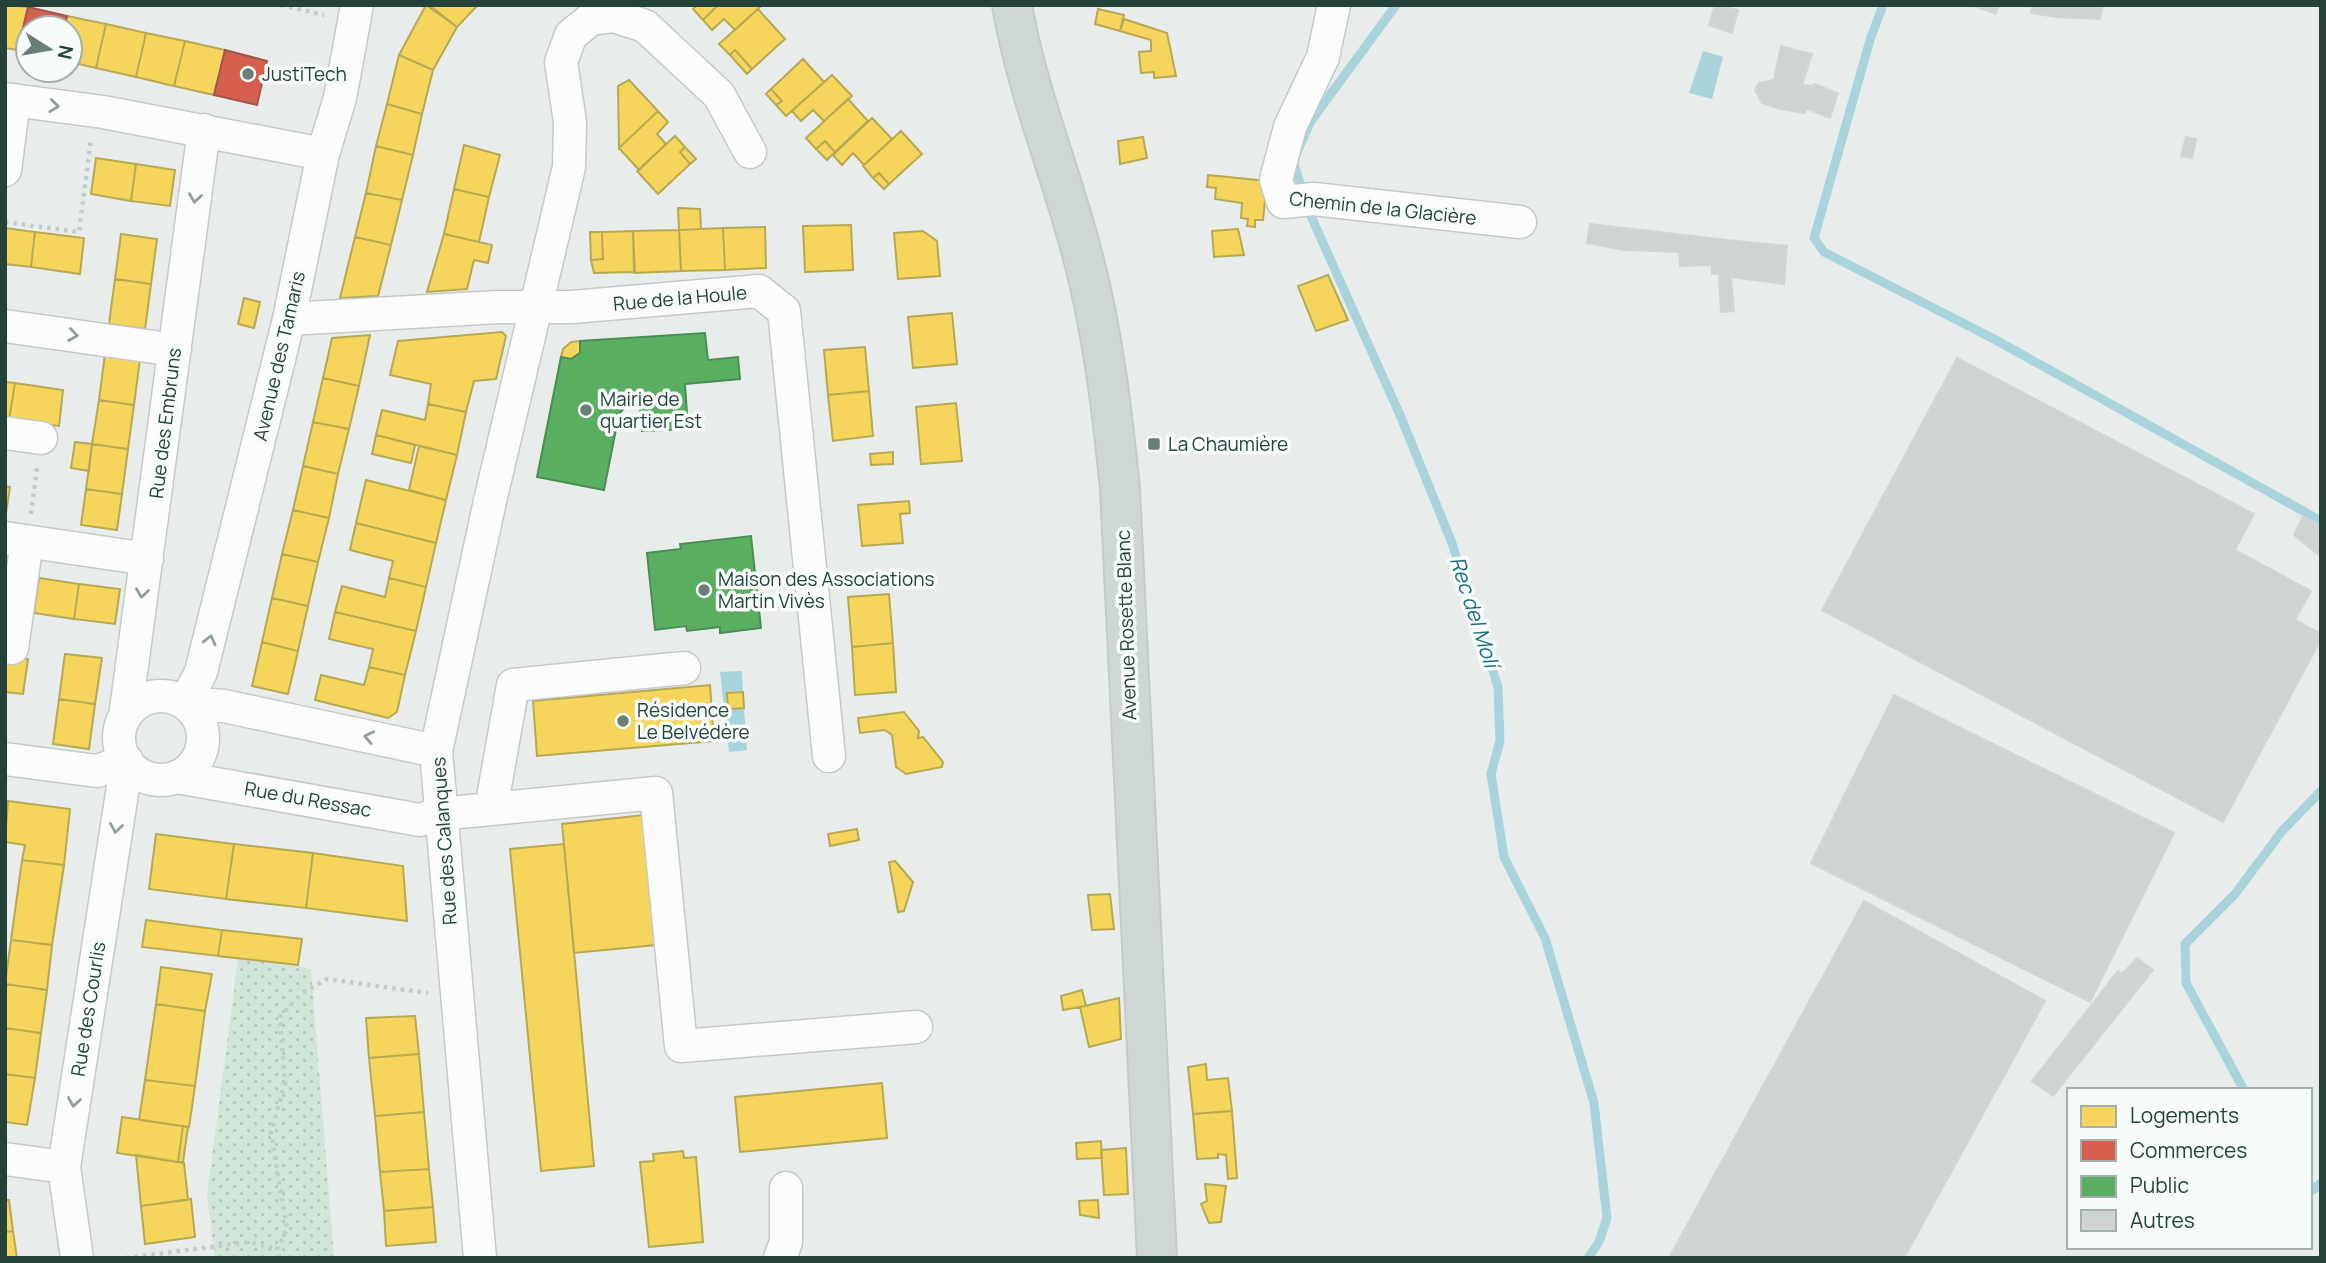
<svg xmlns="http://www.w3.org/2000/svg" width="2326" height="1263" viewBox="0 0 2326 1263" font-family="Manrope,sans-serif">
  <defs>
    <pattern id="park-dots" width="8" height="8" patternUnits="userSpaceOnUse" patternTransform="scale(1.75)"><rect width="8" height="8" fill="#d1e6d8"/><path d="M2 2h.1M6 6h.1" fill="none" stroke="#b3c6ba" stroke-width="1.8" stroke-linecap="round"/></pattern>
  </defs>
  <rect width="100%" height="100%" fill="#e8edeb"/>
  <!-- park -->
  <path fill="url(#park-dots)" d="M238,959l60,6 13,5 23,288h-119l-8,-63z"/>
  <!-- water -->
  <path fill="#a9d4db" d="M1703,51l20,6 -11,42 -23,-6z
    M742,671l1,21 -16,1 1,16 16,-1 3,42 -18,2 -9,-80z"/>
  <!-- homes -->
  <path fill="#f6d55c" stroke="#b7a952" stroke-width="2" d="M5,5l23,2 -10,43 -13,-2z
    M426,5l31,22 -24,43 -34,-15z
    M429,5h49l-21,22z
    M697,5h21l-15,15 -10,-11z
    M718,5h44l-27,25 -11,-11 -12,11 -9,-10z
    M758,9l27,30 -33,30 -17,-19 -5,5 -11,-11z
    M1098,9l26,6 -4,16 -25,-7z
    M67,16l39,8 -10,44 -26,-6v-34h-6z
    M1124,19l43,14 9,43 -22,2v-6l-13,1 -2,-21 12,-1v-11l-31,-9z
    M106,24l40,9 -10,44 -40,-9z
    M146,33l39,8 -11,45 -38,-9z
    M185,41l40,9 -11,45 -40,-9z
    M735,50l17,19 -5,5 -17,-19z
    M399,55l34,15 -11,44 -35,-10z
    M803,59l21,23 -38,34 -10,-11 6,-4 -11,-12z
    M832,75l20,21 -28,25 -11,-11 -12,11 -9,-10z
    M629,80l29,31 -39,37 -1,-62z
    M771,89l11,12 -6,4 -10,-11z
    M848,99l20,22 -33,31 -10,-11 -9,8 -10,-11z
    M387,104l35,10 -9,41 -37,-9z
    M658,111l10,11 -11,12 9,10 -27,26 -20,-22z
    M872,118l20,21 -28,26 -11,-12 -11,12 -9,-10z
    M901,131l21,23 -33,30 -10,-11 -6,5 -10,-12z
    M675,136l10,11 -5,5 10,12 -32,30 -21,-23z
    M1143,137l4,21 -27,6 -2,-23z
    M825,141l10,11 -8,8 -11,-11z
    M464,145l36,10 -11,42 -35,-8z
    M376,146l37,9 -11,45 -36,-7z
    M685,147l11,12 -6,5 -10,-12z
    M96,158l40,6 -5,37 -40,-7z
    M136,164l39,6 -5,36 -39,-5z
    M879,173l10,11 -5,5 -11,-11z
    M1208,175l59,6 -4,39h-8v7l-8,-1 1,-7 -7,-1 1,-15 -27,-4 1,-11 -9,-1z
    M454,189l35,8 -10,45 -35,-8z
    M366,193l36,7 -11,45 -36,-8z
    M678,208l22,1 1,20 -22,1z
    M851,225l2,45 -48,2 -2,-46z
    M765,227l1,41 -41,2 -2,-42z
    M5,228l30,4 -4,35 -26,-3z
    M723,228l2,42 -44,1 -2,-41z
    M1238,229l6,26 -30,2 -2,-26z
    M679,230l2,41 -46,2 -2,-42z
    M633,231l1,41 -40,1 -3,-13 12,-1 -1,-27z
    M923,231l14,10 3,35 -42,3 -4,-46z
    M35,232l49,6 -4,36 -49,-7z
    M590,232h12l1,27 -12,1z
    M121,234l36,5 -6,45 -36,-5z
    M444,234l48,11 -4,18 -14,-3 -7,29 -40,3z
    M355,237l36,8 -13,51 -38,2z
    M1328,275l20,45 -32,11 -18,-45z
    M115,279l36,5 -6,45 -36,-5z
    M244,298l16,4 -6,26 -16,-4z
    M952,313l5,51 -44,4 -5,-51z
    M502,332l4,4 -10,43 -22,2 -8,31 -38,-8 3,-20 -41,-9 8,-34z
    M370,335l-11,51 -36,-8 9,-40z
    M580,341v12l-9,6 -10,-2 2,-8 8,-7z
    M865,347l4,44 -41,4 -4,-45z
    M105,354l35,5 -6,46 -35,-5z
    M323,378l36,8 -10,43 -36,-7z
    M5,382l10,1 -6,37 -4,-1z
    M15,383l48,7 -4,36 -50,-6z
    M869,391l4,45 -40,5 -5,-46z
    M99,400l35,5 -6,44 -36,-5z
    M956,403l6,58 -41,3 -5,-57z
    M428,404l38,8 -9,43 -81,-20 6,-25 43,10z
    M313,422l36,7 -11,45 -35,-8z
    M376,435l39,10 -4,18 -39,-9z
    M75,442l17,2 -3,27 -18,-3z
    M92,444l36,5 -6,45 -36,-5z
    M419,446l38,9 -11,45 -37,-10z
    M893,452v12l-22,1 -1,-11z
    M303,466l35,8 -9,44 -36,-8z
    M366,480l80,20 -10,43 -80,-20z
    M5,486l5,1 -5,33z
    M86,489l36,5 -5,36 -36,-5z
    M909,501l1,12 -10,1 3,29 -41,3 -4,-41z
    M293,510l36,8 -11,44 -36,-8z
    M356,523l80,20 -10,44 -37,-9 4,-17 -43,-11z
    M282,554l36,8 -10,44 -36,-8z
    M39,578l40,6 -5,35 -40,-6z
    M389,578l37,9 -10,44 -81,-19 7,-26 43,11z
    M79,584l41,5 -5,35 -41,-5z
    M889,594l4,49 -41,4 -4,-50z
    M272,598l36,8 -10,45 -36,-9z
    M335,612l81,19 -11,44 -36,-8 4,-18 -44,-10z
    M262,642l36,9 -10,43 -36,-8z
    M893,643l3,49 -41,3 -3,-48z
    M65,654l37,4 -7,46 -36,-5z
    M5,656l23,3 -5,35 -18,-2z
    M369,667l36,8 -8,37 -9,6 -73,-18 6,-25 43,10z
    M710,685l4,56 -177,15 -4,-55z
    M743,692l1,16 -16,1 -1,-16z
    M59,699l36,5 -6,45 -36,-5z
    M904,712l15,19 -1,7 5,-1 20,25 -1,5 -36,7 -10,-7 -4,-32 -7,-5 -25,3 -2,-15z
    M8,801l62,8 -6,56 -42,-5 3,-15 -20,-3z
    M644,815l12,130 -82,8 -12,-129z
    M857,829l2,11 -29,6 -2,-12z
    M156,834l78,10 -8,55 -77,-10z
    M234,844l79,9 -7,55 -80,-9z
    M564,844l30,322 -53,5 -31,-322z
    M313,853l90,13 4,55 -101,-13z
    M22,860l42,5 -12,80 -41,-5z
    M895,861l18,21 -9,29 -6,1 -9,-50z
    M1110,894l4,35 -22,1 -4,-35z
    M146,920l76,10 -4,26 -76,-9z
    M222,930l80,9 -4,26 -80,-9z
    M11,940l41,5 -5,45 -42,-6z
    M161,967l51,7 -7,37 -49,-7z
    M5,984l42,6 -6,43 -36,-5z
    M1082,990l4,16 -23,4 -2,-14z
    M1119,998l2,41 -32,8 -9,-40z
    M156,1004l49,7 -10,75 -50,-6z
    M415,1016l4,38 -50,4 -3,-40z
    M5,1028l36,5 -6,45 -30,-4z
    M419,1054l5,58 -49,4 -6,-58z
    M1206,1064l1,16 21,-2 4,33 -39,3 -5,-47z
    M5,1074l30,4 -8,47 -22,-3z
    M145,1080l50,6 -6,41 -50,-7z
    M882,1083l5,55 -147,14 -5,-55z
    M1232,1111l5,67 -9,1 -2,-24 -8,-1v4l-21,1 -4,-45z
    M424,1112l5,57 -49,3 -5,-56z
    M122,1117l61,9 -5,36 -61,-9z
    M183,1126l5,1 -5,35h-5z
    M1101,1141l1,17 -25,1 -1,-16z
    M1126,1148l2,46 -24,1 -3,-45z
    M683,1151l1,7 12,-1 7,85 -54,5 -9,-85 14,-1 -1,-7z
    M136,1155l48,8 4,37 -47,6z
    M429,1169l4,38 -49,4 -4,-39z
    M1205,1184l21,2 -5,36 -12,1 -8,-19 6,-3z
    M191,1199l4,38 -50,7 -4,-38z
    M5,1200h4l4,31 -8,1z
    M1098,1200l1,18 -19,-3 -1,-14z
    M433,1207l3,35 -50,4 -2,-35z
    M13,1231l4,27h-12v-26z"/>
  <!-- shops -->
  <path fill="#d6604d" stroke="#a15747" stroke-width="2" d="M28,7l39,9 -3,12h-36v25l-10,-3z
    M225,50l42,11 -10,44 -43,-10z"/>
  <!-- public -->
  <path fill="#5aae61" stroke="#4a8e55" stroke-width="2" d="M705,333l3,27 30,-3 2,22 -55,5 3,45 -46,2 -2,-25 -15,1 -6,7 -15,76 -67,-13 24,-120 10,2 9,-6v-12z
    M751,536l10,92 -41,5v-6l-33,4 -1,-5 -31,4 -8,-77 34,-4 -1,-5z"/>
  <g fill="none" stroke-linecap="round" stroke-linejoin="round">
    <!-- stream -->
    <path stroke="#a9d4db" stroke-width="9" d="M1396,5l-85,116 -18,40 17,53 90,201 52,128 46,144 2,54 -9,33 13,83 41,81 49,165 13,115 -8,24 -11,16
      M1883,5l-13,35 -56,198 10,14 170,87 327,182
      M2244,1090l-58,-107 -1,-39 50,-50 48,-64 38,-39
      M2310,1186l3,4 8,-7"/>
  </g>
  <!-- building -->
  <path fill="#cfd4d2" stroke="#d1d6d4" stroke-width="2" d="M1715,5l23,5 -6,23 -23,-8z
    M1972,5h27l-3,9z
    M2033,5h26l-2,12 -26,-4z
    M2059,5h44l-3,14 -43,-2z
    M1781,46l18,5 -19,58 -18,-6 -7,-13 4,-7 15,-3z
    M1799,51l13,3 -10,31 11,1 -8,27 -25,-4z
    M1814,84l24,9 -8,25 -25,-10z
    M2186,137l10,2 -4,19 -11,-2z
    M1590,224l137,16 7,71 -13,1 -2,-38h-7v-9l-32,1 -1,-14 -55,-2 -37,-7z
    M1727,240l60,6 -3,38 -53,-7z
    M1957,358l297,156 -19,36 76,41 -16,29 26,14v5l-98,183 -401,-212z
    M2303,516l18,10v31l-27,-22z
    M1894,695l280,138 -84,169 -279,-139z
    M1864,901l181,100 -141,257h-235z
    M2137,958l16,12 -100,126 -21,-15 86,-110 4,3z"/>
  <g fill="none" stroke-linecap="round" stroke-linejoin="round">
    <!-- minor casing -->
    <g stroke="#c5cac8" stroke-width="35">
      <path id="minor" d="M357,5l-17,93 -17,56 -34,165 -88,353 -16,31 39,3 212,45
        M1334,5l-11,52 -33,70 -14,53 7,22 31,-3 206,23
        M5,99l98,13 220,42
        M5,170l9,-70
        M289,319l209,-12h74l187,-16 25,20 45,445
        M5,326l170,24
        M5,433l36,5
        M5,538l142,21
        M5,647l7,1 15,-107
        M119 738a42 42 0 1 1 84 0a42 42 0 1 1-84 0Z
        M125,717l79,-587
        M5,759l92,12 30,-10 -63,406 13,91
        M177,777l243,43 19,-6 217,-21 25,253 235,-19
        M491,809l22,-124 171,-17
        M5,1159l59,8
        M480,1258l-44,-507 54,-250 79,-334 1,-45 -9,-60 10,-27 20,-16 23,-3 31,10 74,69 31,57
        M780,1258l6,-16v-54"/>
    </g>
    <!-- major casing -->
    <g stroke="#c3ccc9" stroke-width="42">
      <path id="major" d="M1012,5c15,87 49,167 71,252 20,76 29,153 37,232l37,769"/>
    </g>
    <!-- path -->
    <path stroke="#c3ccca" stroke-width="4.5" stroke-dasharray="3.5 5" stroke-linecap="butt" d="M281,5l43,10
      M5,222l74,10 12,-93
      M31,514l6,-47
      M126,1258l123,-16 28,7
      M279,1258l-2,-9 10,-20 -16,-97 14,-49 -5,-66 21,-23 26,-15 101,14"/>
    <!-- minor -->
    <use href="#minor" stroke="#fcfcfc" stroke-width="32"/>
    <!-- major -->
    <use href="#major" stroke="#cfd7d5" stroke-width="38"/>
  </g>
  <!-- one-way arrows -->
  <defs><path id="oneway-chevron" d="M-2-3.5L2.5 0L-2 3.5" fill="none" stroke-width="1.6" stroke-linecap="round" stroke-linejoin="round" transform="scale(1.75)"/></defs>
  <g stroke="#909f9b">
    <use href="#oneway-chevron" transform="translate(54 106) rotate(7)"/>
    <use href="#oneway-chevron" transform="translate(195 198) rotate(98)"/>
    <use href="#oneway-chevron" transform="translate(73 335) rotate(8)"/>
    <use href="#oneway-chevron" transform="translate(142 593) rotate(98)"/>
    <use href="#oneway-chevron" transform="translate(210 640) rotate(-76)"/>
    <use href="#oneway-chevron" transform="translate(369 737) rotate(-168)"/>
    <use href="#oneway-chevron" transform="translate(116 828) rotate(99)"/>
    <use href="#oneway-chevron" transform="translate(74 1102) rotate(99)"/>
  </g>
  <!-- markers -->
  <g fill="#697e78" stroke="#f7fbf9" stroke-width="2.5">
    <circle cx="248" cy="74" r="7"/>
    <circle cx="586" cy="410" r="7"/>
    <rect x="1147" y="437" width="14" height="14" rx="3.5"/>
    <circle cx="704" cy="590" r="7"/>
    <circle cx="623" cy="721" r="7"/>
  </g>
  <g text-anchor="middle" stroke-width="7" stroke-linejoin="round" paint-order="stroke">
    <!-- poi labels -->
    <g font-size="19" fill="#24423a" stroke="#f7fbf9" text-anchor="start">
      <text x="262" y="81">JustiTech</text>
      <text x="600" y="406">Mairie de<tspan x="600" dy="22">quartier Est</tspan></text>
      <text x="1168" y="451">La Chaumière</text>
      <text x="718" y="586">Maison des Associations<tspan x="718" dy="22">Martin Vivès</tspan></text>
      <text x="637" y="717">Résidence<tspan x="637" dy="22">Le Belvédère</tspan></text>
    </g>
    <!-- street labels -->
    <g font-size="19" fill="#24423a" stroke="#f7fbf9">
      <text transform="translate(1383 208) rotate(6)" y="7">Chemin de la Glacière</text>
      <text transform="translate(680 298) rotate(-5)" y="7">Rue de la Houle</text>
      <text transform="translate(279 356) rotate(-77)" y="7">Avenue des Tamaris</text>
      <text transform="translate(165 423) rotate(-83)" y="7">Rue des Embruns</text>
      <text transform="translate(1126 625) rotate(-92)" y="7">Avenue Rosette Blanc</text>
      <text transform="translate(308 799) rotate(10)" y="7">Rue du Ressac</text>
      <text transform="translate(444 841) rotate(-94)" y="7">Rue des Calanques</text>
      <text transform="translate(88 1009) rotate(-81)" y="7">Rue des Courlis</text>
    </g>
    <!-- water labels -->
    <g font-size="21" font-style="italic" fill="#1c6f80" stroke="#f7fbf9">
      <text transform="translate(1474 612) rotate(72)" y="7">Rec del Molí</text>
    </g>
  </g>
  <!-- border -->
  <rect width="2326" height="1263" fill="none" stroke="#24423a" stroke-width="14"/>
  <!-- legend -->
  <rect x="2067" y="1088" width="245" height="161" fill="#f7fbf9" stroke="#a3b1ad" stroke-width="2"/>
  <rect x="2081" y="1106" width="35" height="21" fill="#f6d55c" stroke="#a3b1ad" stroke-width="2"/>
  <text x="2130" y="1123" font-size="21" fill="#24423a">Logements</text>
  <rect x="2081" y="1140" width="35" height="21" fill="#d6604d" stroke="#a3b1ad" stroke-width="2"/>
  <text x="2130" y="1158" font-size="21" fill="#24423a">Commerces</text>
  <rect x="2081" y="1176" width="35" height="21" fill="#5aae61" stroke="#a3b1ad" stroke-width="2"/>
  <text x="2130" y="1193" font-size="21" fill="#24423a">Public</text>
  <rect x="2081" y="1210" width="35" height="21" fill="#cfd4d2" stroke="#a3b1ad" stroke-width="2"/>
  <text x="2130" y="1228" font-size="21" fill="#24423a">Autres</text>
  <!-- north arrow -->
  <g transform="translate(49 49) rotate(101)"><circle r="33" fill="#f7fbf9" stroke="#a3b1ad" stroke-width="2"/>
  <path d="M0-5L12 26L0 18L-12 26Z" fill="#697e78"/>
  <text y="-10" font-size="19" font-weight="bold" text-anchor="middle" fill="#24423a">N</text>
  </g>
</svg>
